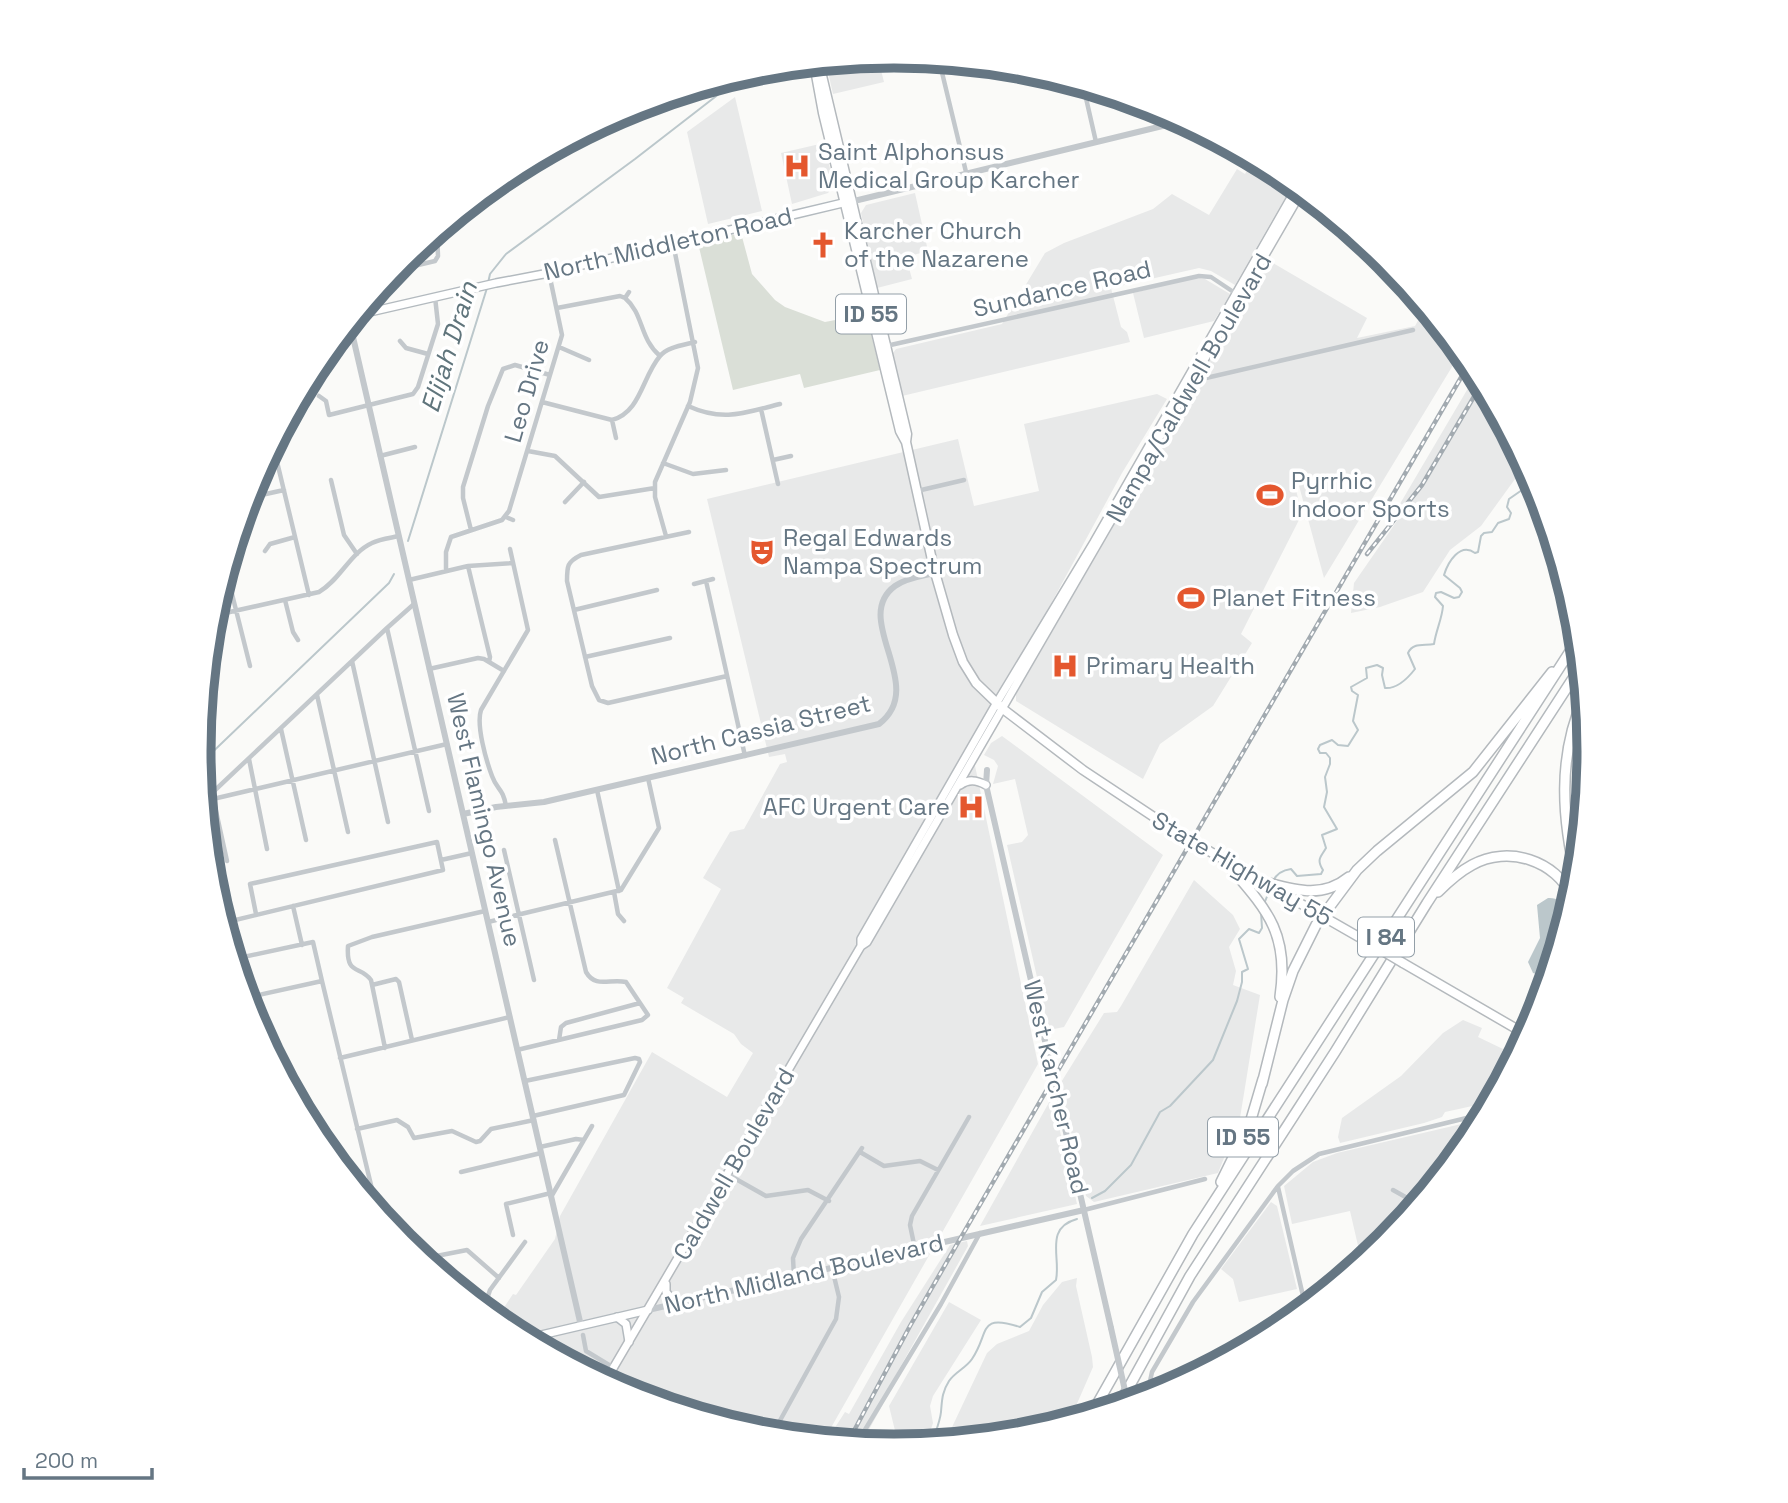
<svg xmlns="http://www.w3.org/2000/svg" width="1788" height="1503" viewBox="0 0 1788 1503" font-family="'Space Grotesk',sans-serif">
  <rect width="100%" height="100%" fill="#fafaf8"/>
  <!-- built -->
  <path fill="#e8e9e9" d="M878,58l6,24 -51,12 -7,-31z
    M735,97l27,114 -54,13 -21,-92z
    M824,143l10,43 -6,7 -36,11 -11,-51z
    M1254,159l27,14 12,11 -58,101 -24,-14 -12,-3 -88,20 10,39 6,5 3,10 -228,54 -9,-43 3,-4 106,-25 43,-71 19,-10 89,-34 19,-15 37,21 28,-46 8,5z
    M915,193l13,58 -22,6 6,22 -35,9 -16,-75 5,-8z
    M1268,260l99,58 -10,20 58,-12 10,-18 36,44 -137,226 -26,-96h-4l8,32 -61,120 11,9 -39,63 -53,38 -17,35 -127,-78v-7z
    M1194,278l11,1 25,15 -16,27 -70,17 -11,-45z
    M1477,373l50,94 -4,1 -42,58 -31,24 -27,42 -43,15 -29,6 3,-30 45,-65 -5,-4z
    M1157,394l10,5 -45,74 -81,149 -36,58 -35,62 68,322 -214,376 -66,-6 -131,-40 -119,-64 -5,-21 10,-15 3,1 39,-56 5,-23 92,-164 75,45 26,-44 -12,-9 -7,-10 -53,-31 3,-5 -17,-10 54,-99 -18,-11 27,-46 14,-3 36,-65 7,-2 -2,-8 -16,3 -62,-258 251,-60 16,67 65,-15 -15,-67z
    M1002,736l161,119 -99,172 -15,3 -42,-185 15,-3 6,-7 -13,-56 -22,5 5,-18 -4,-6 -10,-5 7,-12z
    M1194,880l39,35 7,14 -11,18 7,24 -3,14 27,10 -20,123 -22,55 -124,29 -8,-6 -26,-112 44,-71 13,-1 4,-6z
    M1463,1020l19,8 -4,9 25,12 -13,31 -13,25 -32,7 -3,5 -18,6 -84,20 -2,-6 4,-19 59,-42 42,-43z
    M1052,1097l25,107 -97,22z
    M1483,1119l-11,19 -86,106 -24,19 -12,-52 -58,13 -8,-38 29,-24 24,-9z
    M1271,1202l6,4 20,83 -58,13 -6,-23 -12,-10z
    M967,1241l1,5 -75,134 -11,26 -21,38 -34,-4 18,-28 4,2 52,-92 49,-77z
    M1077,1278l-1,8 16,71 1,10 -24,55 -40,12 -84,8 42,-89 10,-9 32,-13 14,-26 19,-23z
    M949,1302l32,18 -48,76 -3,10 3,17 -7,21 -27,3 -10,-41z"/>
  <!-- green -->
  <path fill="#dadfd7" d="M741,233l11,41 23,26 10,7 40,15 41,-8 14,56 -76,18 -4,-14 -67,16 -35,-147z"/>
  <!-- water -->
  <path fill="#bbc7cb" d="M1548,898c35,-2 7,60 1,77l-7,1 -9,-3 -5,-11 12,-24 -3,-33z"/>
  <g fill="none" stroke-linecap="round" stroke-linejoin="round">
    <!-- stream -->
    <path stroke="#bbc7cb" stroke-width="2" d="M488,283l2,-9 16,-20 129,-95 111,-86
      M408,541l79,-253
      M200,764l189,-181 5,-9
      M1273,881c4,-8 10,-11 18,-12l6,7 24,-2 2,-4c-7,-11 -2,-13 3,-22l-4,-13 15,-6 -13,-22 3,-15 -2,-15 5,-13v-6l-4,-5h-6l-2,-4 2,-4 12,-5 6,5 10,1 10,-16 -5,-9 5,-26 -6,-4 -1,-4 16,-9 -1,-10 11,-3 6,3 -1,7 3,13c12,1 23,-10 30,-19l-7,-16c5,-11 16,-7 26,-9 2,-14 8,-25 9,-38l-8,-9 1,-4 5,-1 13,6 5,-1 3,-5 -2,-4 -16,-13c4,-13 16,-33 31,-22l3,-1 3,-16 3,-3 8,-1 6,-9 11,-4 2,-6 -4,-6 2,-8 13,-9 1,-13 6,-1 4,3
      M1264,904l6,-15
      M1092,1198l13,-7 26,-26 29,-53 10,-6 43,-46 24,-59 5,-19v-10l6,-3 -9,-30 10,-10 10,4 3,-5 -1,-16
      M932,1443c3,-10 8,-21 9,-31 1,-12 1,-20 8,-31 6,-9 17,-13 23,-22 18,-26 5,-46 48,-32l11,-9 11,-26 14,-12c5,-23 -12,-52 21,-61"/>
    <!-- secondary casing -->
    <g stroke="#b3babf" stroke-width="10">
      <path id="secondary" d="M357,315l139,-32 53,-10 298,-71
        M1463,1149l39,-66
        M617,1317l9,7 3,18
        M524,1339l124,-29"/>
    </g>
    <!-- primary casing -->
    <g stroke="#b5babe" stroke-width="10">
      <path id="primary" d="M960,785c9,-6 16,-5 26,0
        M861,946v-7l135,-235 98,-162 203,-355
        M666,1284v8l10,12
        M605,1382l256,-436 6,-4 435,-751"/>
    </g>
    <!-- trunk casing -->
    <g stroke="#b4b9bd" stroke-width="11">
      <path id="trunk" d="M819,63l88,371 -1,8 28,127 19,66 10,27 13,21 27,26 80,61 95,63
        M814,64l9,49 77,318 6,11
        M1202,847l169,97
        M1403,963l124,72"/>
    </g>
    <!-- motorway casing -->
    <g stroke="#b4b9bd" stroke-width="12">
      <path id="motorway" d="M1224,860c40,47 66,70 56,137
        M1265,882c30,8 57,17 84,-5
        M1577,882c-15,-63 -20,-125 7,-185
        M1438,892c10,-10 21,-20 34,-27 36,-20 84,-5 101,33
        M1262,1084l21,-84 10,-29 23,-46 41,-55 20,-19 96,-79 79,-100
        M1221,1182l29,-59 13,-44
        M1118,1407l72,-131 145,-224 92,-149 154,-237
        M1091,1415l102,-181 385,-595"/>
    </g>
    <!-- minor -->
    <path stroke="#c3c8cc" stroke-width="4.5" d="M939,60l27,112
      M1083,85l13,57
      M393,271l42,-10 3,-5 -1,-25
      M629,292l-4,6c19,16 14,40 35,58
      M557,308l63,-12 5,2
      M400,341l6,7 22,6
      M886,346l313,-70 12,1 27,18
      M559,347l30,13
      M1192,377l14,1 207,-48
      M319,396l7,5 3,14 84,-21 5,-7 20,-63 -3,-27
      M542,402l70,18c29,-8 30,-43 48,-64 7,-9 24,-11 35,-14
      M688,406c35,16 56,7 92,-2
      M761,409l17,75
      M612,420l4,18
      M273,445l36,150
      M528,451l27,5 44,41 56,-9
      M380,456l35,-9
      M773,460l18,-4
      M663,463l30,11 33,-4
      M331,480l13,55 13,19
      M917,491l47,-11
      M248,498l36,-8
      M565,502l19,-20
      M506,517l7,3
      M471,530l-8,-32v-11l25,-81 15,-37 12,-4 35,10
      M689,532l-108,23c-14,7 -14,11 -14,26l25,105 7,14 9,3 119,-27
      M666,536l-11,-39v-15l35,-80 8,-34 -25,-125
      M265,551l5,-7 25,-7
      M468,566l22,91 -1,5
      M446,571v-19l5,-15 51,-17 7,-9 53,-176 -13,-62
      M224,575l6,11 20,80
      M409,580l59,-14 45,-3
      M706,581l39,175
      M694,584l19,-5
      M285,600l8,32 5,8
      M414,604l-27,24 42,183
      M574,610l83,-20
      M212,616l107,-24c21,-12 31,-39 53,-49 8,-4 18,-5 27,-7
      M585,657l85,-19
      M352,661l36,161
      M429,669l49,-11 6,1 20,12
      M317,695l31,137
      M281,729l25,111
      M249,759l18,90
      M597,790l22,101
      M213,799l234,-55
      M203,800l9,-7
      M506,806c-3,-18 -9,-16 -14,-30 -6,-16 -16,-51 -11,-66l47,-80 -18,-81
      M504,850l30,130
      M441,860l31,-7
      M227,861l-15,-68 175,-165
      M614,892l4,22 6,7
      M293,906l9,39
      M488,922l133,-32 38,-62 -11,-50
      M223,923l220,-53 -6,-28 -187,42 6,30
      M236,966l-2,-7 79,-17 9,39 -77,17
      M322,981l56,233
      M372,985l24,-6 3,3 13,58
      M559,1040l2,-13 5,-4 74,-20
      M385,1048l-14,-68c-11,-15 -25,-4 -23,-34l24,-9 113,-26
      M517,1050l125,-30 6,-5 -22,-33c-16,-4 -30,7 -40,-10l-31,-132
      M340,1058l170,-41
      M525,1081l110,-23 4,1 1,3 -16,33 -91,21
      M357,1129l40,-9 11,7 6,11 38,-7 24,11 4,-1 11,-12 43,-9
      M540,1147l36,-8 8,1
      M860,1152l24,14 36,-5 18,9
      M461,1172l80,-19
      M727,1174l39,22 42,-6 21,11
      M1278,1187l28,122
      M1393,1190l25,14
      M551,1197l41,-71
      M1084,1210l121,-31
      M513,1235l-7,-31 45,-11
      M915,1249l-5,-24 2,-9 57,-99
      M421,1259l46,-9 32,28
      M794,1277l-1,-19 8,-19 61,-91
      M490,1315l-3,-16 3,-9 35,-48
      M583,1335l3,16 28,17 4,7 57,33
      M1152,1397l-3,-11 3,-14 41,-70 85,-116 15,-15 26,-17 164,-40
      M772,1435l64,-116 3,-22 -7,-29
      M857,1443l84,-139 39,-71"/>
    <!-- tertiary -->
    <path stroke="#c3c8cc" stroke-width="6" d="M850,202l333,-81
      M350,324l231,1002
      M987,770l-1,15 125,543
      M463,814l33,-7 48,-5 335,-78c50,-38 -29,-105 16,-138 11,-8 27,-10 40,-13
      M648,1310l436,-100"/>
    <!-- secondary -->
    <use href="#secondary" stroke="#fff" stroke-width="7"/>
    <!-- primary -->
    <use href="#primary" stroke="#fff" stroke-width="7"/>
    <!-- trunk -->
    <use href="#trunk" stroke="#fff" stroke-width="8"/>
    <!-- motorway -->
    <use href="#motorway" stroke="#fff" stroke-width="9"/>
    <!-- rail casing -->
    <g stroke="#a2aab0" stroke-width="4.5">
      <path id="rail" d="M1367,554l55,-69 60,-102
        M848,1442l62,-116 50,-87 510,-877"/>
    </g>
    <!-- rail -->
    <use href="#rail" stroke="#fff" stroke-width="2" stroke-dasharray="5" stroke-linecap="butt"/>
    <!-- trunk-bridge casing -->
    <g stroke="#b4b9bd" stroke-width="11" stroke-linecap="butt">
      <path id="trunk-bridge" d="M1178,833l24,14
        M1371,944l32,19"/>
    </g>
    <!-- tertiary-bridge -->
    <path stroke="#c3c8cc" stroke-width="6" d="M1111,1328l17,76"/>
    <!-- trunk-bridge -->
    <use href="#trunk-bridge" stroke="#fff" stroke-width="8"/>
  </g>
  <!-- icons -->
  <defs>
    <g id="hospital-bare" transform="scale(2.1)"><path d="M-5-5h3v3.5h4V-5h3V5h-3V1.5h-4V5h-3Z" fill="#e4572e" stroke="#fff" stroke-width="2.5" paint-order="stroke"/></g>
    <g id="church-bare" transform="scale(2.1)"><path d="M-1.2-6h2.4v3.5h3.3v2.4h-3.3V6h-2.4V-.1h-3.3v-2.4h3.3Z" fill="#e4572e" stroke="#fff" stroke-width="2.5" paint-order="stroke"/></g>
    <g id="stadium-bare" transform="scale(2.1)"><path d="M0-5a6.5 5 0 1 0 0 10a6.5 5 0 1 0 0-10ZM-3.5-1.8h7v3.6h-7Z" fill="#e4572e" stroke="#fff" stroke-width="2.5" paint-order="stroke"/></g>
    <g id="theatre-bare" transform="scale(2.1)"><path d="M-5-5.5Q0-4 5-5.5V0Q5 5 0 6Q-5 5-5 0ZM-3.3-2.5H-1v1.5H-3.3ZM1-2.5H3.3v1.5H1ZM-2.8 1Q0 5.5 2.8 1Z" fill="#e4572e" stroke="#fff" stroke-width="2.5" paint-order="stroke"/></g>
  </defs>
  <g fill-rule="evenodd">
    <use href="#hospital-bare" x="797" y="166"/>
    <use href="#church-bare" x="823" y="245"/>
    <use href="#stadium-bare" x="1270" y="495"/>
    <use href="#theatre-bare" x="762" y="552"/>
    <use href="#stadium-bare" x="1191" y="598"/>
    <use href="#hospital-bare" x="1065" y="666"/>
    <use href="#hospital-bare" x="971" y="807"/>
  </g>
  <g text-anchor="middle" stroke-width="7" stroke-linejoin="round" paint-order="stroke">
    <!-- shield labels -->
    <g fill="#fff" stroke="#939fa8" stroke-width="2">
      <rect x="836" y="294.5" width="70" height="39" rx="5"/>
      <rect x="1358" y="917.5" width="56" height="39" rx="5"/>
      <rect x="1208" y="1117.5" width="70" height="39" rx="5"/>
    </g>
    <g font-size="23" font-weight="bold" fill="#657683">
      <text x="871" y="322">ID 55</text>
      <text x="1386" y="945">I 84</text>
      <text x="1243" y="1145">ID 55</text>
    </g>
    <!-- poi labels -->
    <g font-size="24" fill="#657683" stroke="#fff" text-anchor="start">
      <text x="818" y="160">Saint Alphonsus<tspan x="818" dy="28">Medical Group Karcher</tspan></text>
      <text x="844" y="239">Karcher Church<tspan x="844" dy="28">of the Nazarene</tspan></text>
      <text x="1291" y="489">Pyrrhic<tspan x="1291" dy="28">Indoor Sports</tspan></text>
      <text x="783" y="546">Regal Edwards<tspan x="783" dy="28">Nampa Spectrum</tspan></text>
      <text x="1212" y="606">Planet Fitness</text>
      <text x="1086" y="674">Primary Health</text>
      <text x="950" y="815" text-anchor="end">AFC Urgent Care</text>
    </g>
    <!-- street labels -->
    <g font-size="24" fill="#657683" stroke="#fff">
      <text transform="translate(668 244) rotate(-13)" y="8">North Middleton Road</text>
      <text transform="translate(1062 289) rotate(-13)" y="8">Sundance Road</text>
      <text transform="translate(1189 388) rotate(-60)" y="8">Nampa/Caldwell Boulevard</text>
      <text transform="translate(527 391) rotate(-74)" y="8">Leo Drive</text>
      <text transform="translate(761 730) rotate(-14)" y="8">North Cassia Street</text>
      <text transform="translate(484 820) rotate(77)" y="8">West Flamingo Avenue</text>
      <text transform="translate(1242 869) rotate(30)" y="8">State Highway 55</text>
      <text transform="translate(1056 1087) rotate(77)" y="8">West Karcher Road</text>
      <text transform="translate(734 1164) rotate(-60)" y="8">Caldwell Boulevard</text>
      <text transform="translate(804 1274) rotate(-13)" y="8">North Midland Boulevard</text>
    </g>
    <!-- water labels -->
    <g font-size="26" font-style="italic" fill="#60757c" stroke="#fff">
      <text transform="translate(449 347) rotate(-73)" y="9">Elijah Drain</text>
    </g>
  </g>
  <!-- crop -->
  <path d="M0 0H1788V1503H0ZM211 751a683 683 0 1 1 1366 0a683 683 0 1 1-1366 0Z" fill="#fff" fill-rule="evenodd"/>
  <path fill="none" stroke="#657683" stroke-width="9" d="M211 751a683 683 0 1 1 1366 0a683 683 0 1 1-1366 0Z"/>
  <!-- scale -->
  <path d="M24 1468v10h128v-10" fill="none" stroke="#657683" stroke-width="3.5"/>
  <text x="35" y="1468" font-size="21" fill="#657683" stroke="#ffffff" stroke-width="5" paint-order="stroke">200 m</text>
</svg>
